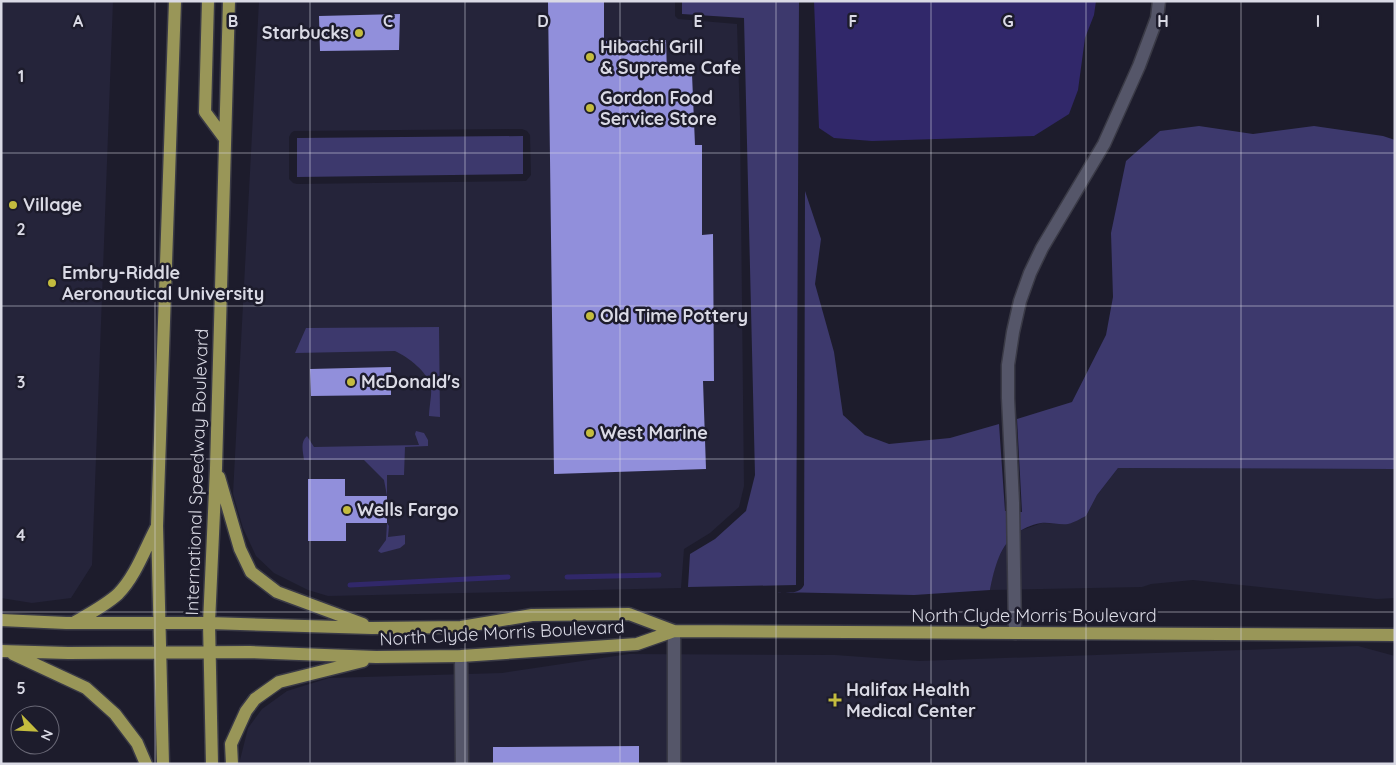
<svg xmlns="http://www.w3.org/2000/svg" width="1396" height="765" viewBox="0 0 1396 765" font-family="Quicksand,sans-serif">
  <rect width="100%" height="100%" fill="#1d1c2c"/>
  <!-- built -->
  <path fill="#25243a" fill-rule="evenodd" d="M1,1h112l-21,564 -21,33 -39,5 -31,-5z
    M259,1h416v15l3,3 59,5 3,96 4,366 -5,21 -29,26 -26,16 -3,39 -353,8 -20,-6 -34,-17 -18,-17 -13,-28 -10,-34zM522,129l5,2 3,4 1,40 -5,6 -229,3 -4,-1 -4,-4v-42l2,-4 3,-2z
    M1118,468l277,1v129l-18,1 -184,-19 -42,4 -9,3 -152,3 5,-26 13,-24 14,-10 20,-7 27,1 17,-8 11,-21z
    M1358,646l37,10v108h-1156l9,-36 14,-19 25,-18 42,-13 173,-5 127,-19 206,1 84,6z"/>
  <!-- green -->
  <path fill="#3d396d" d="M682,1h117l-3,584 -108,2 2,-33 25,-15 31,-28 9,-36 -11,-457 -62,-4z
    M1199,126l54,8 61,-8 69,10 12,4v329l-277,-1 -21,27 -11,21c-5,2 -12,7 -18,8 -9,1 -19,-2 -27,-1 -37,7 -45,36 -51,67l-76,5 -137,-3c9,0 23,3 27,-7l1,-394 16,48 -6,45 19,68 9,63 22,20 24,9 61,-6 49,-14 6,87 17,1 -5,-93 55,-17 34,-67 7,-38 -2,-64 15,-72 34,-30z
    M523,136v38l-226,3v-39z
    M439,327l1,90 -11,-1c0,-8 3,-22 2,-29 -3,-15 -23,-30 -36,-36l-100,2 11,-25z
    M416,431l8,2 4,7v6l-23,1 -1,28h-17v21l-3,-16 -20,-20h-60c-1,-9 -4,-18 3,-24l7,11 105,-2 -4,-11z
    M387,523l2,3 -1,11 17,-2v9l-5,4 -19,5 -3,-2 8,-11z"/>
  <!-- water -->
  <path fill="#31286a" d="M814,1h282l-2,14 -9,23 -7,52 -9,24 -35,22 -162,5 -38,-3 -15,-10z"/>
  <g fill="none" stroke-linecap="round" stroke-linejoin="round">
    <!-- stream -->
    <path stroke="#31286a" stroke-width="5" d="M567,577l92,-2
      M350,585l158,-8"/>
  </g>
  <!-- building -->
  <path fill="#918fdb" d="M548,1h56v40l62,-1 1,34h25l3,71h7v90l11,-1 1,147h-11l3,88 -152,5z
    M400,14l-1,36 -79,1 -1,-35z
    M391,367v28l-80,1 -1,-27z
    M308,479h37v17h42v27h-41v18h-38z
    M639,746v18h-146v-17z"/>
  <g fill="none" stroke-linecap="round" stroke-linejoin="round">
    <!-- minor casing -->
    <g stroke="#3a3a46" stroke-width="15">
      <path id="minor" d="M1015,633l-2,-130 -5,-105v-33l5,-33 7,-31 10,-28 12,-25 62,-104 35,-78 18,-48 2,-17
        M461,656l1,108
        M674,764v-133"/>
    </g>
    <!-- major casing -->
    <g stroke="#3a3a46" stroke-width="15">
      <path id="major" d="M208,1l-3,111 20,27
        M219,477l21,72 11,23 26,20 86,32
        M1,620l65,3h143l163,5 89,-1 71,-12 97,-1 45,17
        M75,622c14,-8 31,-17 43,-28 17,-17 27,-45 38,-66
        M1,651l67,2 182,-1 126,5 85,-1 176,-12 37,-13 721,4
        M13,654l73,34 29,26 22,29 9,21
        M163,764l-6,-238 18,-525
        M212,764l-3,-141 7,-155 13,-467
        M232,764l-1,-20 15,-33 9,-12 24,-17 84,-21"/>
    </g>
    <!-- minor -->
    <use href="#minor" stroke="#555669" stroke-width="12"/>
    <!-- major -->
    <use href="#major" stroke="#999658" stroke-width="12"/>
  </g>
  <!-- grid -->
  <path fill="none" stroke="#dadae5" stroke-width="1" stroke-opacity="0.55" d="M155,1v763M310,1v763M465,1v763M620,1v763M776,1v763M931,1v763M1086,1v763M1241,1v763M1,153h1394M1,306h1394M1,459h1394M1,612h1394"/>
  <!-- markers -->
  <g fill="#c4bc3e" stroke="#1d1c2c" stroke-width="2">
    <circle cx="359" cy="33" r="5"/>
    <circle cx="590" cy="57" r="5"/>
    <circle cx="590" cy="108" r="5"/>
    <circle cx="13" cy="205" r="5"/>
    <circle cx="52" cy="283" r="5"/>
    <circle cx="590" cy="316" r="5"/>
    <circle cx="351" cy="382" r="5"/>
    <circle cx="590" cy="433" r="5"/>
    <circle cx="347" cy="510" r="5"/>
    <path d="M832.5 692.5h5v5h5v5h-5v5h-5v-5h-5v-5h5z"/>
  </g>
  <g text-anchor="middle" stroke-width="5" stroke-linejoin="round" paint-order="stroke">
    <!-- poi labels -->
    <g font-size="18" font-weight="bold" fill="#dadae5" stroke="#1d1c2c" text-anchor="start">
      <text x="349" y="39" text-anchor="end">Starbucks</text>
      <text x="600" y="53">Hibachi Grill<tspan x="600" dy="21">&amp; Supreme Cafe</tspan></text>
      <text x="600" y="104">Gordon Food<tspan x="600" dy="21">Service Store</tspan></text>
      <text x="23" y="211">Village</text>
      <text x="62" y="279">Embry-Riddle<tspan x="62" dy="21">Aeronautical University</tspan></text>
      <text x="600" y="322">Old Time Pottery</text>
      <text x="361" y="388">McDonald's</text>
      <text x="600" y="439">West Marine</text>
      <text x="357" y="516">Wells Fargo</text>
      <text x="846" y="696">Halifax Health<tspan x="846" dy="21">Medical Center</tspan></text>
    </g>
    <!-- street labels -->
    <g font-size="18" fill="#dadae5" stroke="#1d1c2c">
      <text transform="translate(197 472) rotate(-88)" y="6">International Speedway Boulevard</text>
      <text x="1034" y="622">North Clyde Morris Boulevard</text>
      <text transform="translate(502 633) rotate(-3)" y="6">North Clyde Morris Boulevard</text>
    </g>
  </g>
  <g font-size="16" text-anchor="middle" font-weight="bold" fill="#dadae5" stroke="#1d1c2c" stroke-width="5" stroke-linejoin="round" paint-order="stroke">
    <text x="78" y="27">A</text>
    <text x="233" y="27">B</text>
    <text x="388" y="27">C</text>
    <text x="543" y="27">D</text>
    <text x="698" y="27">E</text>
    <text x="853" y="27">F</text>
    <text x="1008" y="27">G</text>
    <text x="1163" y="27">H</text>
    <text x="1318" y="27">I</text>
    <text x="21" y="82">1</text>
    <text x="21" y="235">2</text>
    <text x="21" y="388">3</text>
    <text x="21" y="541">4</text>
    <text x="21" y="694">5</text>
  </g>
  <!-- border -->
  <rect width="1396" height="765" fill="none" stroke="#dadae5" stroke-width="5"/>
  <!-- north arrow -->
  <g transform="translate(35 730) rotate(114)"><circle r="24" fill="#1d1c2c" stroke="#696876"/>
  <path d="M0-4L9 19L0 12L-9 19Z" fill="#c4bc3e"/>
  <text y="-8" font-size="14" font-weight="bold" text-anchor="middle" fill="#dadae5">N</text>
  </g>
</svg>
